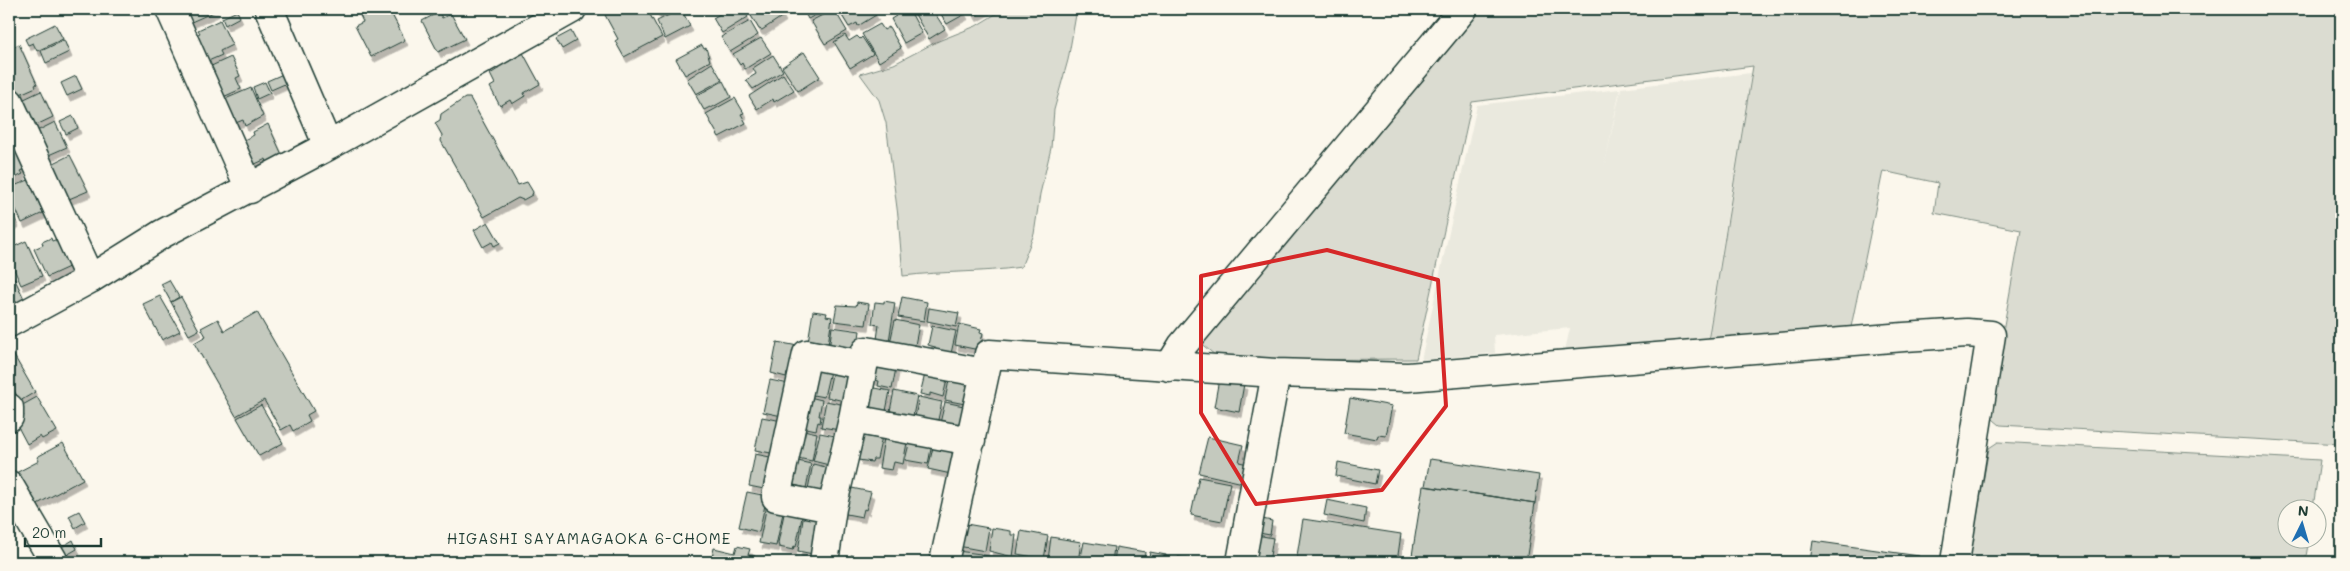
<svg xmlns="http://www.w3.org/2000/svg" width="2350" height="571" viewBox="0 0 2350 571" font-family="Mali,sans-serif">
  <defs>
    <filter id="shadow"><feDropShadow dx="3" dy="5.5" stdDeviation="0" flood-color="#0004"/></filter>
  </defs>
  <rect width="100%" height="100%" fill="#fbf7ec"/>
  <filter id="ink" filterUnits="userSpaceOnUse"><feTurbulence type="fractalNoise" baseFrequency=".02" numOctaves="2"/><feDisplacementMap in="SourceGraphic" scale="10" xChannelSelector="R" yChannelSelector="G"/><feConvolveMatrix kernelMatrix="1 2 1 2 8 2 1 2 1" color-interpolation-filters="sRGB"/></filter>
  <g filter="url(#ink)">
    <!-- built -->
    <path fill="#eae9de" d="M1751,73l-44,268 -143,14 6,-27 -76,7 1,18 -74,7 56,-255 143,-16 -16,79 17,-80z"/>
    <!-- green -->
    <path fill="#dbdcd1" stroke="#7d8c82" d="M1004,9h73l-9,51 -14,50 -3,38 -11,46 -6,40 -13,33c-39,6 -79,4 -118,9l-5,-60 -12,-93 -7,-23 -19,-26 34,-10 42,-22 40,-16z
      M1480,9h861v435l-341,-19 -12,-10 33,-185 -87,-17 4,-30 -55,-12 -33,161 -142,9 45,-275 -281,36 -56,257 -195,1 -22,-18 18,-25z
      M1998,442l322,18 -7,48h-25v30l21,1 -4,23h-336l20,-114z"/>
    <!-- building -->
    <path fill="#c4c9be" stroke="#1f3d34" filter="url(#shadow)" d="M182,9h33l1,2 -27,12z
      M357,9h32l16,31 -34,17 -16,-31 8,-4z
      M616,9h31l15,28 -38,20 -9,-16 3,-2 -13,-24z
      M655,9h21l-16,8z
      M681,9l9,17 -25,13 -8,-18z
      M728,9h15l5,8 -26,16 -9,-15z
      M747,9h32l4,7 -21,14 -3,-1z
      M803,9h24l-19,10z
      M834,9l13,22 -22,13 -14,-23z
      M838,9h34l4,6 -18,11 -1,-3 -8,4z
      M891,9h18l13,24 -18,10 -13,-24 5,-3z
      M912,9h20l13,20 -16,10z
      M938,9h24l3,5 -18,10z
      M970,9h17l-13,7z
      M237,11l3,6 -15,8 -3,-7z
      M439,12l3,6 9,-4 14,25 -27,13 -16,-31z
      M220,20l12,25 -12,6 2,4 -16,7 -12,-26 6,-3 -2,-3z
      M750,21l8,14 -28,17 -9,-15z
      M55,24l8,15 -26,12 -4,-8 -5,2 -3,-6z
      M880,24l4,6 5,-3 12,21 -22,14 -17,-28z
      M571,31l5,10 -14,8 -6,-10z
      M845,35l4,6 8,-5 3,3 2,-2 11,17 -23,14 -16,-26z
      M761,38l10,15 -26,16 -3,-6 -2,2 -7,-11z
      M64,40l5,12 -23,11 -5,-12z
      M19,44l18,40 -2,1 1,2 -18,8 -9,-19v-27z
      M702,45l2,4 2,-1 4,13 -25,14 -9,-16z
      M522,51l18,33 -16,9 1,3 -13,8 -2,-4 -10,6 -10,-19 5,-3 -5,-10 8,-5 -2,-4z
      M804,52l16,25 -22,14 -16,-24z
      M773,55l10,16 -30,18 -7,-9 10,-6 -3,-6z
      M231,57l9,19 -4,2 5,11 -20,9 -14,-30z
      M712,63l10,17 -26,14 -9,-15z
      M283,74l4,9 -16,7 -4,-9z
      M783,74l11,16 -20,12 -1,-3 -16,10 -8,-13z
      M76,76l6,13 -15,7 -6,-13z
      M723,81l8,16 -20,11 -1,-1 -6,3 -8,-14z
      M265,82l5,11 -13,6 -4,-12z
      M251,88l12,28 -18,10 -2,-6 -10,4 -10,-24z
      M41,91l12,26 -21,10 -12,-26z
      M465,98h5l48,87 9,-3 6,10 -1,3 -9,5 -5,-2 -34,19 -43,-76 1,-6 -7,-12 5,-3 1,-6z
      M735,98l9,15 -3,1 5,9 -27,14 -13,-23z
      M73,116l5,12 -12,6 -6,-12z
      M55,122l12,25 -23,10 -11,-24z
      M268,124l16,35 -16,6 -2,-6 -13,6 -11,-24 12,-6 -1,-3z
      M19,149l9,19 -7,3 2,3 -14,7v-27z
      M70,155l18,36 -19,8 -7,-14 -4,1 -10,-20z
      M31,179l10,20 -3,1 5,13 -21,10 -13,-29v-6z
      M9,206l7,16 -7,3z
      M488,222l12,21 -6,3 -2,-4 -9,5 -9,-17z
      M51,238l1,3 8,-3 13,27 -26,12 -13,-28 9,-4 -1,-3z
      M26,241l16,35 -21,9 -12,-27v-9z
      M9,267l15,32 -15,7z
      M169,280l10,17 -8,5 -10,-18z
      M160,296l20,35 -18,9 -19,-36z
      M181,297l18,33 -10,5 -18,-33z
      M902,297l25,5 -3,19 -26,-4z
      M884,301l11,2 -6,38 -12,-2 2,-14 -7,-1 3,-22 9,1z
      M857,302l12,2 -3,21 -32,-4 3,-16 19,1z
      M929,308l30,5 -3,14 -29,-6z
      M813,311l14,2 -1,3 6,1 -4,28 -20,-3z
      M257,312l57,99 -7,4 3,6 -17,10 -3,-6 -9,5 -17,-30 -28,16 -42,-73 12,-7 -5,-8 17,-9 6,12z
      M895,320l24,5 -5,25 -24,-7z
      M959,324l22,5 -1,3 3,1 -4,17 -24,-5z
      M932,326l24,5 -6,27 -16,-4 1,-7 -7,-2z
      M832,327l28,4 -3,20 -28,-1z
      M777,342l21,4 -6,28 -5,-1 -1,4 -15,-4z
      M9,347l26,45 -15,9 -11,-19z
      M873,362l24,1 -5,26 -14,-3 1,-5 -10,-2z
      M813,367l17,4 -6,26 -17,-3z
      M833,370l17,4 -6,27 -17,-4z
      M926,370l22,5 -5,22 -13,-4v3l-10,-2z
      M950,375l24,8 -4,22 -25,-5z
      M1219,379l25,5 -5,28 -25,-5z
      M770,380l19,4 -7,32 -19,-4z
      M869,387l21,4 -5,25 -21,-7z
      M894,391l23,5 -4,20 -23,-5z
      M805,396l17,4 -3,16h2l-1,7 -2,-1 -2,8 -14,-3z
      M37,397l20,34 -15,8 -2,-3 -13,8 -10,-19 6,-4 -2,-3 3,-2 -5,-9z
      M919,397l23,5 -5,22 -22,-7z
      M1350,398l42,8 -6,30 -8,-1 -1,4 -33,-6z
      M826,401l19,4 -5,25 -19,-3z
      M945,402l23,5 -5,21 -23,-5z
      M261,405l22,38 -24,13 -22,-38z
      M762,417l20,4 -6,33 -21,-4z
      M860,427l23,5 -6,27h-4l-1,3 -14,-2 1,-4 -3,-1z
      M799,429l18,4 -5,28 -19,-4z
      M820,433l15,3 -2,30 -20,-5z
      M908,437l-5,27 -9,-2 -2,8 -13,-2 5,-30z
      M1208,437l35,8 -4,17 9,2 -5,19 -44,-10z
      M910,440l22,4 -4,20 -23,-4z
      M63,443l20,36 -51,28 -18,-33 25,-13 -2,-4z
      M934,443l19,8 -1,3 5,2 -6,18 -23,-5z
      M755,454l20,4 -6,32 -20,-4z
      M1430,459l109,16 -4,28 -110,-17z
      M798,461l13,3 -5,24 -20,-5 5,-20 7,1z
      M1338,462l40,8 -3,14 -39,-8z
      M813,464l17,4 -7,30 -16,-4z
      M1199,477l31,6 -8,38 -31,-6z
      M1423,486l112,17 -9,59h-115z
      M847,487l24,5 -5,18 -2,-1 -2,8 -21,-4z
      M747,492l20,4 -8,36 -20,-5z
      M1327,500l39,8 -2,15 -40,-8z
      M767,505l17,3 -8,38 -17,-3z
      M785,509l18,3 -7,35 -2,-1 -1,4 -14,-3 -1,-4z
      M79,511l6,11 -10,6 -6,-12z
      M804,513l18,3 -9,38 -15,-3z
      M1262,519l10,2 -2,14 -11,-2z
      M1303,519l98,15 -4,28h-101z
      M966,524l23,4 -4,23 -27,-5z
      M992,528l19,3v4h5l-3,22 -24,-6z
      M1021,531l27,5 -4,23 -27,-5z
      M1257,535l16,3 -4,24h-17z
      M1051,537l30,5 -3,20 -30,-2z
      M73,540l4,9 -12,7 -5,-8z
      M1813,541l106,15 -1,6h-108z
      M1084,542l30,5 -2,15h-32z
      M737,546l13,3 -2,6 7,1 -2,6h-42l3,-14 21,5z
      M1116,547l29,5 -1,10h-30z
      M957,551l24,3 -1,8h-25z
      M1150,552l16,3v5l12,2v-5l9,1 -1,4h-38z
      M851,555l29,7h-31z
      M983,555l23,4 -1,3h-23z"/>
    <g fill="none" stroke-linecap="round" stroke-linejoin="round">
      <!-- street casing -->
      <g stroke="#1f3d34" stroke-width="31">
        <path id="street" d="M170,9l80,180
          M269,9l59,137
          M9,102l81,177
          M9,323l81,-44 72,-45 166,-88 244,-137
          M1169,367l13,-21 281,-337
          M9,408v9
          M853,419l118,22
          M9,485l44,75
          M832,508l-56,-11 31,-143 56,11
          M824,562l8,-54 21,-89 13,-68 118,22
          M944,562l45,-208 287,19 132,4 496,-40 63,-4 24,2 -36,227
          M1241,562l35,-189"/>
      </g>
      <!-- street -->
      <use href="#street" stroke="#fbf7ec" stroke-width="28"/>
    </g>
  </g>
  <!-- marked area -->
  <path fill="none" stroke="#d62828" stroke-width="4" stroke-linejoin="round" d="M1327,250l111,30 8,126 -64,84 -126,14 -55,-91v-137z"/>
  <g text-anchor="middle" stroke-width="4" stroke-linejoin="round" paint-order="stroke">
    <!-- neighbourhood labels -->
    <g font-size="15" letter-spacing="1" fill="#1f3d34" stroke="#fbf7ec">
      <text x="589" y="544">HIGASHI SAYAMAGAOKA 6-CHOME</text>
    </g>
  </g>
  <!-- margin -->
  <rect width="2350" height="571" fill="none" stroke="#fbf7ec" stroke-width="30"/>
  <rect x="15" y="15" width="2320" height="541" fill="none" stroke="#1f3d34" stroke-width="2" filter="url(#ink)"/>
  <!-- north arrow -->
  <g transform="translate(2302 524) rotate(5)"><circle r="24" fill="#fbf7ec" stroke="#a3ada2"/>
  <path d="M0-4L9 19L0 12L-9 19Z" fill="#1f6fb2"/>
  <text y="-8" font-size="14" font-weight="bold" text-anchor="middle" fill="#1f3d34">N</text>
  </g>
  <!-- scale -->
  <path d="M25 538v8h76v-8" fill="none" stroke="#1f3d34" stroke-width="2.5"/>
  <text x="32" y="538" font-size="15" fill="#1f3d34" stroke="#fbf7ec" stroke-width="4" paint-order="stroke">20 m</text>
</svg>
